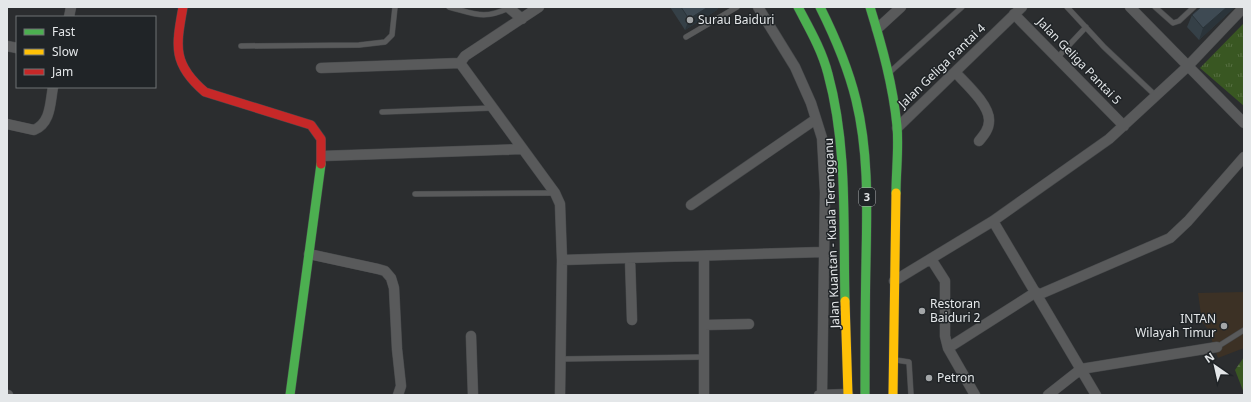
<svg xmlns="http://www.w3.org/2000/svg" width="1251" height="402" viewBox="0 0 1251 402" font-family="'Noto Sans',sans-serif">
  <defs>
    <pattern id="grass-tufts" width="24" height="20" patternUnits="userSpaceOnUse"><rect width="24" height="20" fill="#395722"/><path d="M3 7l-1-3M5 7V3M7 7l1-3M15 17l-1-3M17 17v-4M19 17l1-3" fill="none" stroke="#566f42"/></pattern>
    <pattern id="forest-firs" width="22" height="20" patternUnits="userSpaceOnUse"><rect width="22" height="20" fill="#395722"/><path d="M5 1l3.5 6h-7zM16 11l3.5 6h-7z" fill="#566f42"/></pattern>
  </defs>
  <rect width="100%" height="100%" fill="#2b2d2f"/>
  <!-- education -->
  <path fill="#3c3125" d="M1244,292v56l-26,10 -10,-29 -6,-7 -4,-29z"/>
  <!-- grass -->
  <path fill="url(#grass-tufts)" d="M1244,23v83l-44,-38z"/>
  <!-- forest -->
  <path fill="url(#forest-firs)" d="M1244,357v36l-9,-23z"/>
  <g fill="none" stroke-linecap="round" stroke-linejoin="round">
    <!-- lane casing -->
    <g stroke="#46484a" stroke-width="6">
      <path id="lane" d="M449,7c27,7 34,13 60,1
        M1067,7l37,40 52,49
        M1155,7l18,16 6,-2 15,-14
        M686,37l51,-30
        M241,46l118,-1 26,-3 7,-7 3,-28
        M1057,58l29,-31
        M890,72l72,-65
        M382,112l110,-4
        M415,194l139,-1
        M1217,347l27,-17
        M561,359l143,-2
        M896,360l13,2 2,33"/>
    </g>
    <!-- street casing -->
    <g stroke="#46484a" stroke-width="11">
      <path id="street" d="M508,7l14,12
        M539,7l-74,49 -5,7 95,130 5,11 2,56 -2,135
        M758,7l37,60 16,36 11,35 3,54 -3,203
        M1130,7l114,116
        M1014,14l110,112
        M69,17l2,-10
        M877,29l24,-22
        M7,46l10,2
        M321,68l139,-5
        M955,72c10,11 35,33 34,49 0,8 -5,14 -10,20
        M7,124l27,6c17,-7 16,-27 19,-43
        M897,128l125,-121
        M322,156l200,-7
        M691,205l125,-86
        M993,221l103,174
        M309,254l69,15 7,2 6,7 3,10 3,61 4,37 -3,9
        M704,256v139
        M630,259l2,61
        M931,259l14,22v55l3,12 27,47
        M562,260l261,-8
        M894,281l99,-60 116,-82 78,-72 57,-60
        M1038,295l132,-57 18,-17 56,-64
        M704,325l45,-1
        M471,336l2,59
        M948,348l88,-56
        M7,395h1
        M819,395l29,-1
        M1048,395l33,-26 136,-22"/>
    </g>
    <!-- fast casing -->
    <g stroke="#46484a" stroke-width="10">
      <path id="fast" d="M798,7c11,21 24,43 30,67 20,73 15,152 17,227
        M820,7c15,30 28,60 36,93 13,53 11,108 10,161 -1,45 -1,89 -1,134
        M870,7c12,39 23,78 27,119 2,22 -1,45 -1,67
        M290,395l31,-231"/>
    </g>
    <!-- slow casing -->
    <g stroke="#46484a" stroke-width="10">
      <path id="slow" d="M845,301l3,94
        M893,395l3,-202"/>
    </g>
    <!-- jam casing -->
    <g stroke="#46484a" stroke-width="10">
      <path id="jam" d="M183,7c-7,39 -11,57 22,85l106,33 10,14v25"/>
    </g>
    <!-- lane -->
    <use href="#lane" stroke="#595a5b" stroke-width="5"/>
    <!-- street -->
    <use href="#street" stroke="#595a5b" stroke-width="10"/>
    <!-- fast -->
    <use href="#fast" stroke="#4caf50" stroke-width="9"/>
    <!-- slow -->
    <use href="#slow" stroke="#ffc107" stroke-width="9"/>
    <!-- jam -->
    <use href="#jam" stroke="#c62828" stroke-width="9"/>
  </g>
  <!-- wall -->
  <path fill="#354047" d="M670,7h48l-1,3 -32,20z
    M1201,7h34l-36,33 -12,-13 5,-12z"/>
  <!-- shaded-wall -->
  <path fill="#2b343a" d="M708,7h10l-1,3 -32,20 4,-11z
    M1227,7h8l-36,33 4,-12z"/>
  <!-- building -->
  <path fill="#3e4a53" stroke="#2b343a" d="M681,7h27l-19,12z
    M1201,7h26l-24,21 -11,-13z
    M814,394l1,1h-23z"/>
  <!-- markers -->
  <g fill="#a3a6a8" stroke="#202427" stroke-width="1.5">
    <circle cx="690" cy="20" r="4"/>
    <circle cx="922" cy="311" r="4"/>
    <circle cx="1224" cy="326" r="4"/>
    <circle cx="929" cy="378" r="4"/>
  </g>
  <g text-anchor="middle" stroke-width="3" stroke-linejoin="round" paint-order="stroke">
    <!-- shield labels -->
    <rect fill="#202427" stroke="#a9acaf" stroke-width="1" x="859" y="188" width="16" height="18" rx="3"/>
    <g font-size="11" font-weight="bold" fill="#e4e7e9">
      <text x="867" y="201">3</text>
    </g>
    <!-- poi labels -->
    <g font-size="12" fill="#e4e7e9" stroke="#202427" text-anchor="start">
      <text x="698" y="24">Surau Baiduri</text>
      <text x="930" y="308">Restoran<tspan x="930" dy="14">Baiduri 2</tspan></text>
      <text x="1216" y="323" text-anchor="end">INTAN<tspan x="1216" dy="14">Wilayah Timur</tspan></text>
      <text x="937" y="382">Petron</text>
    </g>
    <!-- street labels -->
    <g font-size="12" fill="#e4e7e9" stroke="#202427">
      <text transform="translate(1079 61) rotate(46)" y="4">Jalan Geliga Pantai 5</text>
      <text transform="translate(942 66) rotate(-44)" y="4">Jalan Geliga Pantai 4</text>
      <text transform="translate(832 233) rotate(-92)" y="4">Jalan Kuantan - Kuala Terengganu</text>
    </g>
  </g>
  <!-- border -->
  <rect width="1251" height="402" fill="none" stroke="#e4e7e9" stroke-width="16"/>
  <!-- legend -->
  <rect x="16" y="16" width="140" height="72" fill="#202427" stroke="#6e7275"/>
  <rect x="24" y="29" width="20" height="6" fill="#4caf50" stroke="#6e7275"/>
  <text x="52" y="36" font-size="12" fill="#e4e7e9">Fast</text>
  <rect x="24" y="49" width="20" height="6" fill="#ffc107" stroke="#6e7275"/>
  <text x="52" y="56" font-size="12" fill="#e4e7e9">Slow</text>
  <rect x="24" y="69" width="20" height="6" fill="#c62828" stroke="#6e7275"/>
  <text x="52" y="76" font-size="12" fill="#e4e7e9">Jam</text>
  <!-- north arrow -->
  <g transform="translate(1215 366) rotate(326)" stroke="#202427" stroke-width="3" paint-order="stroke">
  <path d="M0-3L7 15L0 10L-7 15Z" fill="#e4e7e9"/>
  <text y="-6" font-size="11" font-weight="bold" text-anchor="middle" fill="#e4e7e9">N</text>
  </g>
</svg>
